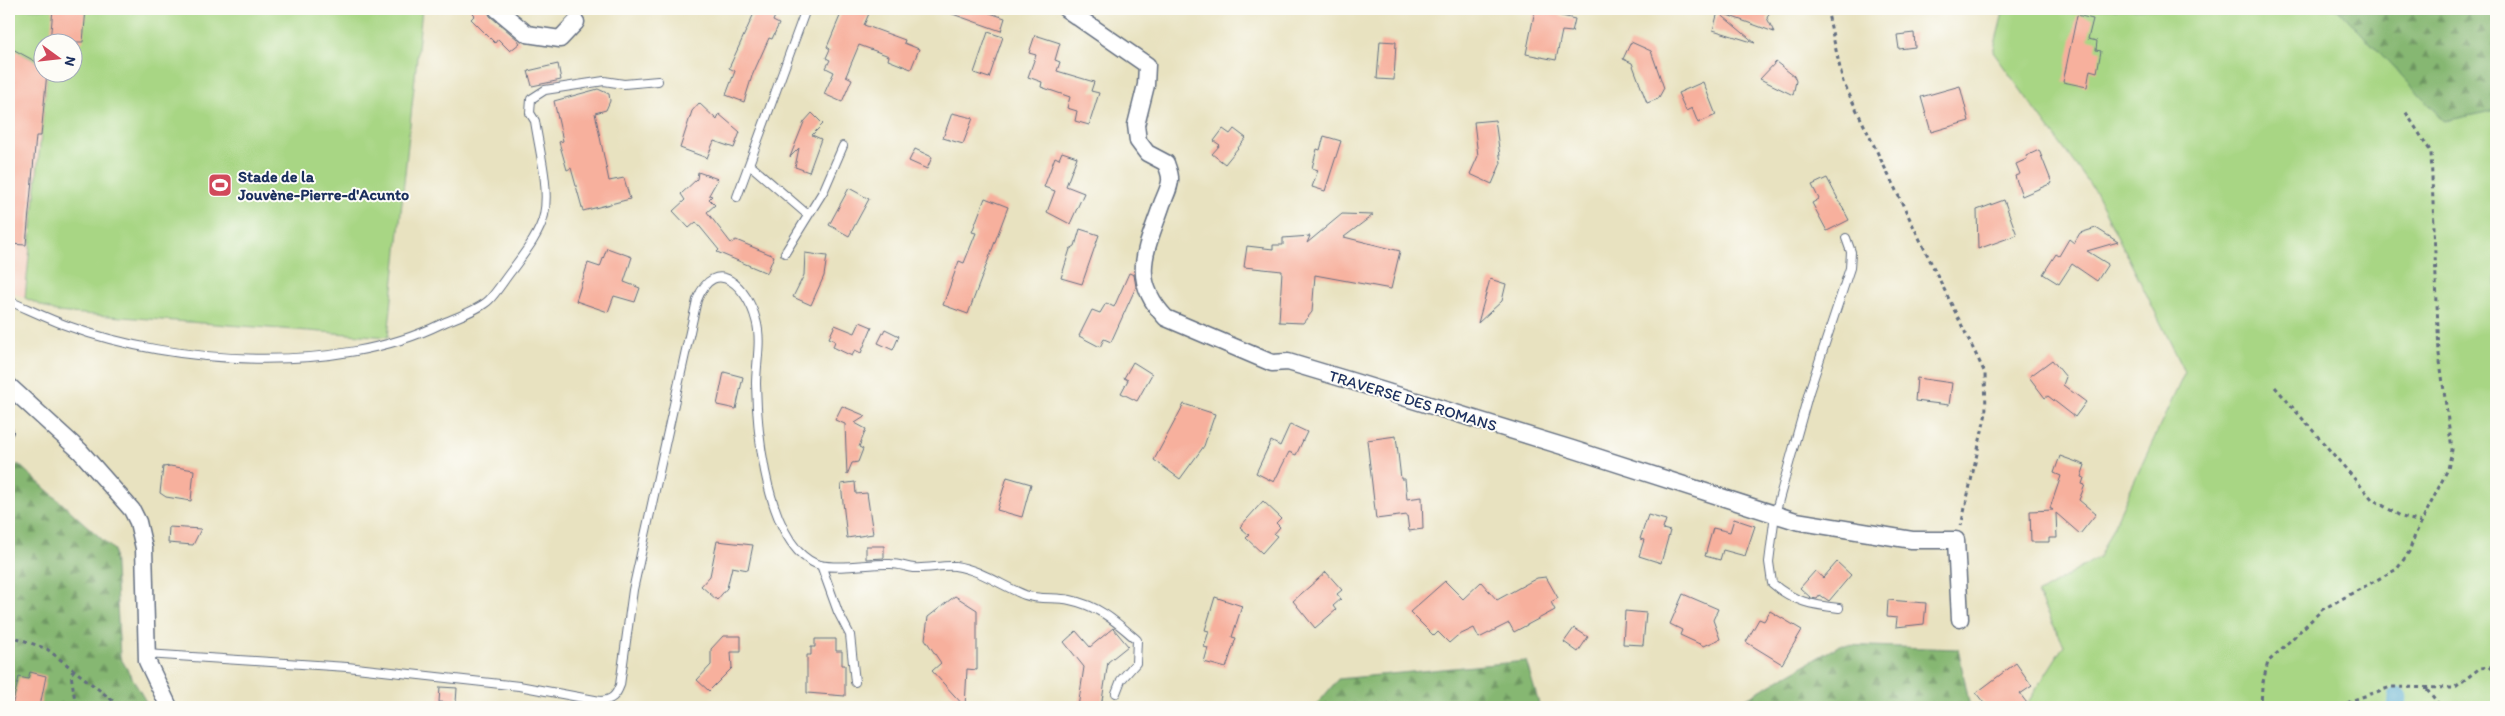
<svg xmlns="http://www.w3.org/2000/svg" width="2505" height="716" viewBox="0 0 2505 716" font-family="Itim,sans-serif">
  <defs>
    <pattern id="forest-firs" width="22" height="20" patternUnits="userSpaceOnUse" patternTransform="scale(1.25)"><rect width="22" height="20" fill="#86b772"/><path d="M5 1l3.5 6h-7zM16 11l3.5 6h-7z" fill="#6d9561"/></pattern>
  </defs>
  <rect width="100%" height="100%" fill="#fdfcf7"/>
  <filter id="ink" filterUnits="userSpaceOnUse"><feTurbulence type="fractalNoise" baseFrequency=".02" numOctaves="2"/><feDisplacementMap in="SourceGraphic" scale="10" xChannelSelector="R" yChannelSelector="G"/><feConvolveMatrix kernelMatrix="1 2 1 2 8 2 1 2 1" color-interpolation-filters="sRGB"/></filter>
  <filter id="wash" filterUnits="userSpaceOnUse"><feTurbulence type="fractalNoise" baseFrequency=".0096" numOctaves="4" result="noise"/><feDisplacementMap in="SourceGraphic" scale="20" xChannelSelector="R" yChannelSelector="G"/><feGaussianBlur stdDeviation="1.12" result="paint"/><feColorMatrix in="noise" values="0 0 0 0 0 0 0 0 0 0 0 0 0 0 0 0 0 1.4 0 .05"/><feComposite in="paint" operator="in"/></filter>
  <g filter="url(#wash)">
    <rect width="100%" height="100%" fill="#e8e2c0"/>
    <!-- built -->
    <path fill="#f6d2c3" d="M9,48l33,16v8l5,1 -22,225 -16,-7z"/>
    <!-- green -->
    <path fill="#a8d684" stroke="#628271" d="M9,9h413l-34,328 -332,-25 -31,-14 22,-225 25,-1v-30h-30v22l-33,-16z
      M2004,9h492v698h-471l39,-62 -27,-51 62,-37 86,-185 -89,-179 -103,-141z"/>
    <!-- forest -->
    <path fill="url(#forest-firs)" stroke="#507368" d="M2338,9h158v101l-51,11z
      M18,464l96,86 6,107 29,50h-140v-232z
      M1840,645l118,4 12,58h-271l37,-3z
      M1526,661l14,46h-225l23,-28z"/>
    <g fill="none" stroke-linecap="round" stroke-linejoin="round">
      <!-- canal -->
      <path stroke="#4fa8cc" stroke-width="19" d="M2397,707l1,-10"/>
    </g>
    <g id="blocks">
      <!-- building -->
      <path fill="#f7b09d" d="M53,9h33l-3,33h-33z
        M469,9h18l3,7 27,23 3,4 -10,8 -12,-12 -3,4 -24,-24 4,-4z
        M756,9h22l-5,12 6,3 -7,15 -3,-1 -17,38 -8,26 -18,-7 9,-24 -6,-3z
        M843,9h28l-7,16 41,15 -1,3 15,6 -8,20 -23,-9 1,-4 -30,-11 -13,31 6,3 -10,23 -18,-8 10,-22 -8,-4 4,-8 -4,-2 4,-9 -3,-2z
        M944,9h34l27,9 -4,13 -57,-20z
        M1717,9h54l-4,9 7,14 -58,-21z
        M1535,10l40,9 -3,13 -10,-1 -6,29 -30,-6z
        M1718,12l37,31 -42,-13z
        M2077,15l16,4 -5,20 9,2 -1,9 5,1 -4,21 -7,-2 -3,17 -24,-5z
        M988,32l15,5 -14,41 -15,-5z
        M1914,33l1,14 -16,2 -2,-14z
        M1035,35l25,8 -5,17 5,2 -3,9 37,11 -3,9 8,2 -10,32 -14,-4 2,-10 -10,-3 3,-11 -29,-10 1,-5 -14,-5 8,-22 -7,-2z
        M1380,41l16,1 -2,38 -17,-1z
        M1631,42l20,9 13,37 -6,11 -11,4 -15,-40 -9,-4z
        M9,47l33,18v7h5l-6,64h-5l-10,109 -17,-1z
        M1776,62l18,14 2,5 -3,14 -33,-16z
        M558,64l3,16 -29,6 -4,-15z
        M1703,82l13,33 -18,8 -6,-15 -6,3 -8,-18z
        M1960,86l9,35 -38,11 -10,-35z
        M598,89l11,5 1,7 -4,9 -11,3 14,68 15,-3 6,21 -47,12 -12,-43 -4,2 -8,-28 4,-1 -9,-40z
        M699,103l18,17 2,-6 21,18 -6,16 -20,-7 -7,17 -27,-10 12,-37z
        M812,113l11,11 -11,11 9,4 -12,33 -14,-5 4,-19 -9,9 14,-35z
        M952,113l21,5 -10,26 -20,-6z
        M1495,120l6,43 -9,21 -22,-10 8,-18 -4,-34z
        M1223,129l7,5 4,-5 12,9 -21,26 -13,-10 8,-9 -6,-4z
        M1324,136l17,5 -16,50 -13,-4 6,-17 -6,-2 5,-19 3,1z
        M915,149l17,8 -5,12 -18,-8z
        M2039,150l13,33 -30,13 -7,-20 5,-2 -4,-10 11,-5 -1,-3z
        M1062,152l15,5 -11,29 18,7 -14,31 -23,-12 8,-21 -11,-4 11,-30 4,2z
        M698,172l20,7 -9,16 3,1 -3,3 6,6 -8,7 24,31 5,-3 38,16 -7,17 -50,-21 2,-2 -23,-28 -7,6 -16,-17 12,-11 -4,-6 16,-15z
        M1827,178l22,42 -22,11 -15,-28 7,-4 -7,-14z
        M849,188l20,11 -20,37 -20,-11z
        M985,198l23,9 -40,107 -25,-9 16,-44 5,2 12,-30 -4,-1z
        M2004,200l13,35 -39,14 -1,-39z
        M1342,214l31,1 -29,22 56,14 -9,38 -76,-14 -3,37 -9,11 -24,-1 3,-51 -38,-4 3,-21 26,3v-4h10v-7l27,-2 -3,7z
        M2096,228l22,14 -31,9 21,13 -11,17 -25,-17 -13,20 -16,-10 13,-20 3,2 10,-17 5,4 6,-10z
        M1080,229l19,6 -17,49 -21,-6 9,-29 5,-3z
        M607,248l25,9 -8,25 16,6 -5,14 -21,-6 -6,16 -32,-11 12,-38 12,4z
        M805,253l22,3 -3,20 -13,29 -18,-8 11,-22z
        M1129,273l5,2 2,12 -25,55 -7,-3 -4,8 -21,-11 13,-26 8,3 6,-10 8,4z
        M1490,279l16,5 -4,17 -24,22z
        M860,322l12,5 -11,26 -6,-3 -3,6 -19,-9 2,-6 -6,-3 6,-13 20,8z
        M885,329l14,7 -6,14 -15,-7z
        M2052,360l14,17 -3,8 23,17 -11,15 -27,-21 -3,2 -16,-21z
        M1133,362l19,12 -15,27 -16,-8 7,-13 -4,-2z
        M724,372l19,5 -7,32 -19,-4z
        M1917,378l35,5 -3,22 -34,-4z
        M1184,404l31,10 -11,32 -24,33 -26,-19z
        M842,406l24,10 -11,7 11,6 -7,18 4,2 -5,13 -6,1 -5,12 -2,-51 -10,-4z
        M1290,424l17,8 -11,23 -7,-3 -15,30 -18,-9 15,-32 9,5z
        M1396,436l5,43h4l2,20 15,-2 1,32 -14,2 -2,-16 -31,4 -9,-79z
        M2060,456l25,9 -4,12 3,1 -2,6 3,1 -6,15 17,14 -16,20 -24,-21 1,25h-8v4h-18l-1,-31 23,-1 -3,-2 11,-32 -7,-3z
        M170,466l24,4 -3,31 -25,-4 -6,-4 3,-26z
        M1007,477l24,7 -9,33 -25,-7z
        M855,482l1,12 11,-1 6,41 -26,4 -6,-54z
        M1263,501l18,17 -5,5 4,4 -6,7 3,2 -15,17 -16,-15 3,-3 -9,-8z
        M1648,515l18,5 -3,9 7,2 -9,32 -22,-7 5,-16 -4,-1z
        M1734,519l21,7 -10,30 -22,-6 -3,10 -15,-4 8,-28 17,4z
        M169,527l32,2 -8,16 -25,-2z
        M717,541l36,4 -5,25 -16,-3 -5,21 -10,12 -16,-14 9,-10z
        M866,546h18v12l-18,1z
        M1837,562l14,13 -22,26 -9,-6 -3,4 -6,-1 -11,-10 15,-17 8,7z
        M1326,572l16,18 -5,4 4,5 -8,7 3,4 -21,18 -22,-27z
        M1546,577l12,21 -7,4 4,8 -41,22 -5,-9 -30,15 -5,-10 -17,8 -8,7 -11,-11 -4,4 -24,-24 35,-31 18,18 18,-17 16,18 40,-22z
        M1683,594l35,15 -5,11 7,19 -16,7 -24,-11 2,-5 -12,-6z
        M955,596l22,14v60l-10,-1 -2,38 -33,-36 9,-8 -16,-24 3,-22z
        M1215,597l27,9 -10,31 4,1 -10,30 -22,-6 4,-14 -4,-1 5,-16 -4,-1z
        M1888,600l38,3 -2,21 -28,3 1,-9 -10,-1z
        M1625,611l21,2 -3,32 -20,-1z
        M1770,611l32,19 -20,34 -36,-22 13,-23 5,2z
        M1113,628l15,18 -20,16 -7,45h-23l6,-40 -20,-25 12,-11 14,16z
        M1574,628l14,9 -10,15 -14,-10z
        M723,636h18v16h-10l1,16 -23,23 -12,-11 14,-15v-16z
        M815,639h21v12h6v14h3v31l-38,-3v-38h4v-8h4z
        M2016,663l16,23 -12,8 10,13h-43l-11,-14z
        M30,672l16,4 -6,30h-28l7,-29 9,2z
        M440,687l17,1 -1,15 -17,-1z"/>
    </g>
  </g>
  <g filter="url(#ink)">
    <use href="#blocks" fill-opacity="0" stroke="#636e80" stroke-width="1"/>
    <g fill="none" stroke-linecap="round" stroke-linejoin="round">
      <!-- lane casing -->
      <g stroke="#636e80" stroke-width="10">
        <path id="lane" d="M750,165l58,50
          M737,197l69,-188
          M785,253l39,-63 19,-44
          M9,301c19,8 39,18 59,25 106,39 270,49 373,-2 13,-6 38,-14 48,-24 8,-8 15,-20 23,-30 11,-15 28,-36 32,-55 6,-27 -5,-66 -9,-94l-5,-8 1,-14 14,-9 59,-9 20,3 34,-3
          M9,432v-1
          M821,565l17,47 12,23 5,47
          M1839,608c-26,-3 -46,-6 -67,-25l-3,-21 6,-48 34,-122 41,-124 1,-16 -5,-14
          M146,654l201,13 172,19 81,15c12,-1 16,-5 20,-16l13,-95 64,-290c19,-47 51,-11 59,20 6,21 0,43 0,64 1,48 9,129 42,167 6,6 13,12 22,14 22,5 49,-2 71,-1 8,0 15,3 23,4 13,1 28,-3 41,-2 26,4 47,20 70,29 14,5 31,2 45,5 29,6 45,21 67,40l-1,23 -15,17 -5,13"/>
      </g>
      <!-- street casing -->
      <g stroke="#636e80" stroke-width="19">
        <path id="street" d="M497,9l30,25 33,5 16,-17
          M1066,9l81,56 -1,20 -10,40 2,16 9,12 19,10c1,4 4,10 4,15 1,7 -5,18 -8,26 -15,45 -34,74 4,114l106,45 16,-1 60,18 224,69 224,72 116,19h44l4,79
          M9,386l71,65 52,59 6,12 6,26 3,113 22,46"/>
      </g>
      <!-- path -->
      <path stroke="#636e80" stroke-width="3" stroke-dasharray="4 4" stroke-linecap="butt" d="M1827,9l16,73 142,291 1,40 -25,113
        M2275,387l97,112 30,18 19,5
        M9,635l38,14 74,58
        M74,670l-3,4 5,33
        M2427,689l14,18
        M2261,707l1,-21 6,-24 55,-53 74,-40 12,-17 6,-17 33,-66 4,-19 -13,-96 -8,-202 -26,-41
        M2340,707l13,-7 38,-13 63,1 26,-20 10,-1 6,5"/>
      <!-- lane -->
      <use href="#lane" stroke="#fff" stroke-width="8"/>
      <!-- street -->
      <use href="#street" stroke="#fff" stroke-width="16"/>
    </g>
  </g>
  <!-- icons -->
  <defs>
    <g id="stadium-square" transform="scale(1.25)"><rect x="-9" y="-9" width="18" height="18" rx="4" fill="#d1495b" stroke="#fdfcf7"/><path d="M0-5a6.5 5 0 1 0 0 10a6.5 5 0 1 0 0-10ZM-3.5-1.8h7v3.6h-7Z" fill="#fff"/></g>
  </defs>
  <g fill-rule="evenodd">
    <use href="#stadium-square" x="220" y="185"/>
  </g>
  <g text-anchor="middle" stroke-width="4" stroke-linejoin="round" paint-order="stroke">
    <!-- poi labels -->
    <g font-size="16" font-weight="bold" fill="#1b2f5e" stroke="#fdfcf7" text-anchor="start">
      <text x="238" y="182">Stade de la<tspan x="238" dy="18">Jouvène-Pierre-d'Acunto</tspan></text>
    </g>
    <!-- street labels -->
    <g font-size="16" fill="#1b2f5e" stroke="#fdfcf7">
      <text transform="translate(1413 400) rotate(17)" y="6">TRAVERSE DES ROMANS</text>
    </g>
  </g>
  <!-- margin -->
  <rect width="2505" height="716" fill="none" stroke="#fdfcf7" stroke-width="30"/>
  <!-- north arrow -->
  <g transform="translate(58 58) rotate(105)"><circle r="24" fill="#fdfcf7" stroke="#a3aaba"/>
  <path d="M0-4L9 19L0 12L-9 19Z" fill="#d1495b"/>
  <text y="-8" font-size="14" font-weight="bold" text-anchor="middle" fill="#1b2f5e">N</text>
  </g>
</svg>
